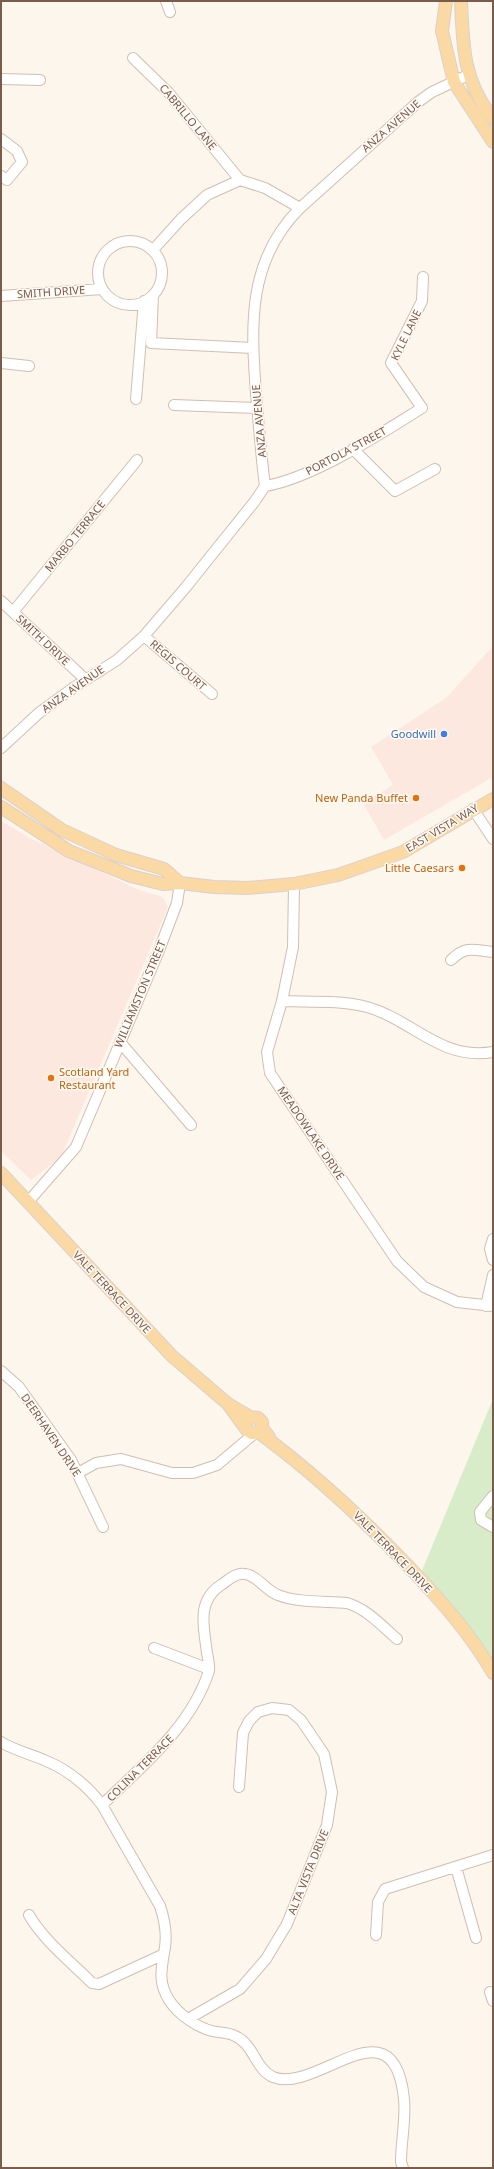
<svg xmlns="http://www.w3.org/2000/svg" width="494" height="2169" viewBox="0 0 494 2169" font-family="'Noto Sans',sans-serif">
  <rect width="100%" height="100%" fill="#fdf6ec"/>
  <!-- commercial -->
  <path fill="#fde8e0" d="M493,646v131l-109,63 -21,-37 30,-18 -22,-38 75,-49z
    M1,821l31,18 107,51 24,7 5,10 -107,250 -30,23 -30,-29z"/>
  <!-- green -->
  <path fill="#d8ecc9" d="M493,1399v274l-74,-95z"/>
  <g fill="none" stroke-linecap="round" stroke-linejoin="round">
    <!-- minor casing -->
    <g stroke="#d1beb0" stroke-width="12">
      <path id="minor" d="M166,1l4,11
        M133,58l35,34 72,88
        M1,79l39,1
        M1,139l16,12 5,11 -15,18 -6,-4
        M98 273a32 32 0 1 1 64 0a32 32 0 1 1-64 0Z
        M153,250l28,-31 26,-24 33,-15 25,8 35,20
        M153,295l-2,48 102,5
        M1,296l101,-7
        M1,363l28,3
        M136,399l8,-98
        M174,405l83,3
        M353,449l42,42 40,-22
        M265,486c48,-8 115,-52 157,-78l-31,-45 31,-62 1,-24
        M1,601l84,78
        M13,612l124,-152
        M144,636l68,58
        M1,748l39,-36 33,-24 44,-28 27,-24 42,-49 69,-86 10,-15c-4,-30 -6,-61 -9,-92 -5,-69 -9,-133 44,-186l118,-106 14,-10 36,-17
        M473,809l20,30
        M294,884l-1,63 -11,54 -15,51 3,21 127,188 27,26 33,15 36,4
        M451,960c15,-15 22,-10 42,-8
        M282,1001c27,1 58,-1 85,6 46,13 74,54 126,45
        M120,1042l71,83
        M28,1202l48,-55 82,-194 19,-50 3,-20
        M493,1239l-3,10 3,11
        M486,1306l7,-31
        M1,1371l18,16 52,73 32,67
        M78,1473l18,-10 25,-4 51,14h21l24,-8 38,-32
        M493,1496l-13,16 1,8 12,7
        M154,1648l55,21
        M1,1742c13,8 29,12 43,18 23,9 44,26 58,45l58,101c4,12 7,28 5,41 -3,20 -8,34 4,53 9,14 27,27 43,31 8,2 15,1 23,5 19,8 20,33 38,41 43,18 121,-79 131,22 2,21 -3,42 -3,63l2,6
        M102,1805c40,-39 89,-78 107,-134 1,-5 -1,-12 -2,-18 -3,-25 -11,-52 14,-68 6,-4 12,-10 19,-11 16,-2 24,16 38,21 19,8 49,6 69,8 20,6 35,23 50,36
        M456,1867l20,71
        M29,1915c15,26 42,47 63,68l7,1 63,-29
        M376,1935l2,-33 7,-13 108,-34
        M490,1992l3,9
        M188,2019l52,-30 26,-30 21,-35 40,-99 5,-33 -8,-38 -23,-34 -12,-10 -17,-2 -14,4 -9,9 -6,12 -4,54"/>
    </g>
    <!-- major casing -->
    <g stroke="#dad1cd" stroke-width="14">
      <path id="major" d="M446,1l-4,30 12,51 39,60
        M461,1c2,47 2,79 32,118
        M1,788l61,42 54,25 48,14 16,14
        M1,807l68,44 62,25 32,8 17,-1 34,4 33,1 47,-4 44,-9 23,-8 42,-15 90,-53
        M1,1173l171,183 56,48 22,13
        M228,1404l19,26 5,3 6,-1c55,40 105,87 152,136 31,33 60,65 83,105
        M245,1422l5,-5 8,1 4,4v6l7,9"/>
    </g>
    <!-- minor -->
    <use href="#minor" stroke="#fff" stroke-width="10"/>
    <!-- major -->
    <use href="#major" stroke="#fbd9a5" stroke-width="12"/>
  </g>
  <!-- markers -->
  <circle fill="#3f7fe0" stroke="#fffaf3" stroke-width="1.5" cx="444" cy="734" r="4"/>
  <g fill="#e8710a" stroke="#fffaf3" stroke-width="1.5">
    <circle cx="416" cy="798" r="4"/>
    <circle cx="462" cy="868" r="4"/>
    <circle cx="51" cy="1078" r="4"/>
  </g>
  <g text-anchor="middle" stroke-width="3" stroke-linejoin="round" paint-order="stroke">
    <!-- street labels -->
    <g font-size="11" fill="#7a5c4d" stroke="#fffaf3">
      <text transform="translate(188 117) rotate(50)" y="4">CABRILLO LANE</text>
      <text transform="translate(391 126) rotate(-41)" y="4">ANZA AVENUE</text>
      <text transform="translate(51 292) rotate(-4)" y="4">SMITH DRIVE</text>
      <text transform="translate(406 335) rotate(-64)" y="4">KYLE LANE</text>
      <text transform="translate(259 421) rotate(-95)" y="4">ANZA AVENUE</text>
      <text transform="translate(346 451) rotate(-28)" y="4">PORTOLA STREET</text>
      <text transform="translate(75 536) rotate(-51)" y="4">MARBO TERRACE</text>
      <text transform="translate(43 640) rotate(43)" y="4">SMITH DRIVE</text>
      <text transform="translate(178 665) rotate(41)" y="4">REGIS COURT</text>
      <text transform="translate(73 689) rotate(-35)" y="4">ANZA AVENUE</text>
      <text transform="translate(442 828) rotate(-31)" y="4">EAST VISTA WAY</text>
      <text transform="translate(140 994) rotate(-67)" y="4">WILLIAMSTON STREET</text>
      <text transform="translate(311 1133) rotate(56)" y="4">MEADOWLAKE DRIVE</text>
      <text transform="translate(112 1292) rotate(47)" y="4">VALE TERRACE DRIVE</text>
      <text transform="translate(51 1435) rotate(56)" y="4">DEERHAVEN DRIVE</text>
      <text transform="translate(393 1552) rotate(46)" y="4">VALE TERRACE DRIVE</text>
      <text transform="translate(140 1768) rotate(-45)" y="4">COLINA TERRACE</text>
      <text transform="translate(308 1872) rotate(-68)" y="4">ALTA VISTA DRIVE</text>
    </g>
    <!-- shop labels -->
    <g font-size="11" fill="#366cbe" stroke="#fffaf3" text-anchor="end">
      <text x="436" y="738">Goodwill</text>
    </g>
    <!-- food labels -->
    <g font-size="11" fill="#c56008" stroke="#fffaf3" text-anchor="end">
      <text x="408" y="802">New Panda Buffet</text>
      <text x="454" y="872">Little Caesars</text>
      <text x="59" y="1076" text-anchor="start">Scotland Yard<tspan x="59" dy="13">Restaurant</tspan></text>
    </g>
  </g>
  <!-- border -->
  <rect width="494" height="2169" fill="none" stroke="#7a5c4d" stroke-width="4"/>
</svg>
